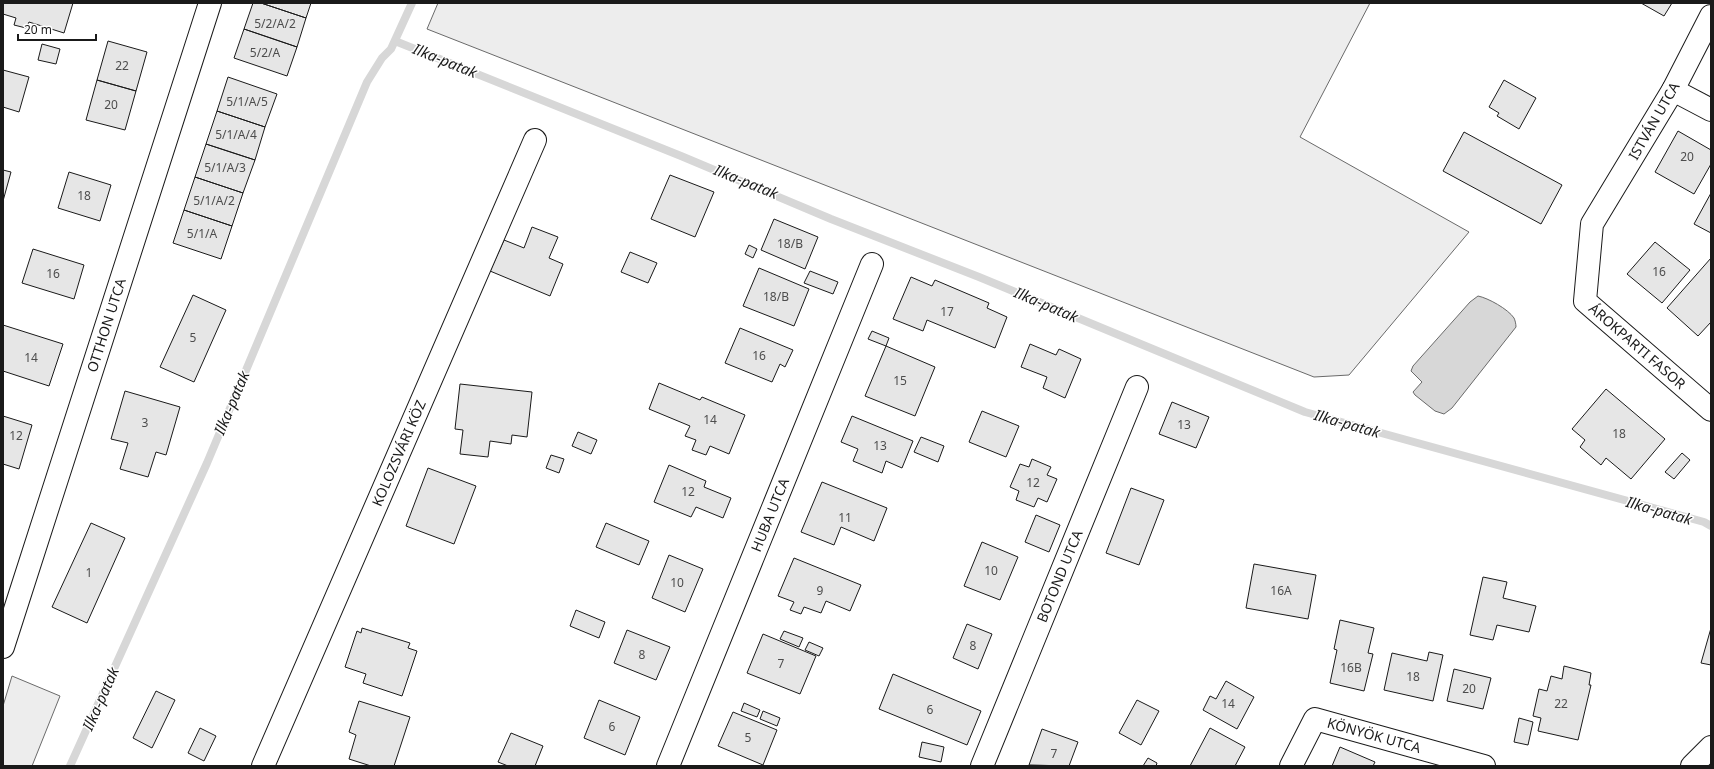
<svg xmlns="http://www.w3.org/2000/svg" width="1714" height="769" viewBox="0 0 1714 769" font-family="'Noto Sans',sans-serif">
  <rect width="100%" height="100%" fill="#fff"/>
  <!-- built -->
  <path fill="#ededed" stroke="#6a6a6a" d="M438,3h932l-70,134 169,95 -120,143 -35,2 -887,-348z
    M12,676l48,20 -28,70h-29v-60z"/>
  <!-- water -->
  <path fill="#d7d7d7" stroke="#6a6a6a" d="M1478,296c10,2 30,13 36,22 1,2 2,6 2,9l-64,81 -8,6 -9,-3 -20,-16 -2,-3 9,-10 -11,-11 2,-5 57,-64z"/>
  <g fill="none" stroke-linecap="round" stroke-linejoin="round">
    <!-- stream -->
    <path stroke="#d7d7d7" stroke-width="8" d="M395,41l286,115 150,63 148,58 326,135 399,110 7,4
      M70,766l137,-303 160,-381 15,-24 9,-9 21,-46"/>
  </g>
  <!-- building -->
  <path fill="#e6e6e6" stroke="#1a1a1a" d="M3,3h70l-9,30 -35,-11 -3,6 -12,-3 2,-7 -13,-4z
    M253,3h8l45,15 -9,29 -53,-18z
    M261,3h50l-5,15z
    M1641,3h31l-8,13z
    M244,29l53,18 -10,29 -53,-18z
    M108,41l39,11 -11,39 -39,-11z
    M42,44l18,5 -4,15 -18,-4z
    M3,70l26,7 -10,35 -16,-5z
    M228,77l49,17 -12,33 -48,-16z
    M97,80l39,11 -11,39 -39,-10z
    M1504,80l32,18 -17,31 -22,-13 2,-3 -10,-6z
    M217,111l48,16 -10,33 -49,-16z
    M1678,131l33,19v14l-17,30 -39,-22z
    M1464,132l98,53 -21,39 -98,-53z
    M206,144l49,16 -12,33 -48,-16z
    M3,170l8,2 -8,29z
    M69,172l42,13 -11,36 -42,-13z
    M670,175l44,17 -19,45 -44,-18z
    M195,177l48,16 -11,33 -48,-16z
    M1711,193v40l-17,-9z
    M184,210l48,16 -11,33 -48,-16z
    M774,219l44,18 -13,32 -44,-19z
    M532,227l26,10 -9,21 14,6 -13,32 -60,-25 14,-31 20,8z
    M1655,242l35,28 -28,33 -35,-29z
    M749,245l8,4 -4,9 -8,-4z
    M33,249l51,16 -10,34 -52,-16z
    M630,252l27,11 -9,20 -27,-11z
    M1711,258v64l-13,14 -31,-28z
    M759,268l50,21 -15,37 -51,-20z
    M810,271l28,11 -5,12 -29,-11z
    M911,277l21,9 3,-6 54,23 -2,5 20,9 -12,31 -68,-28 -4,11 -30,-12z
    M193,295l33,15 -32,72 -34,-15z
    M3,325l60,19 -14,42 -46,-15z
    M740,328l53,22 -8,17 -5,-3 -8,18 -47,-19z
    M872,331l17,7 -3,8 -18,-7z
    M1030,344l26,11 3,-6 22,10 -16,39 -22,-10 4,-11 -26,-10z
    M886,346l49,21 -20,49 -50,-20z
    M659,383l41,17 2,-3 43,18 -16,39 -19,-8 -4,9 -14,-5 4,-10 -11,-4 5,-10 -41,-17z
    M460,384l72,8 -5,45 -15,-2 -1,9 -21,-3 -2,16 -28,-3 3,-24 -8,-1z
    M1606,389l59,50 -34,40 -25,-21 -5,7 -21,-18 5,-7 -13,-11z
    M125,391l55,16 -14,48 -10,-3 -8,25 -28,-8 8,-26 -17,-4z
    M1172,402l37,15 -13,31 -37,-14z
    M982,411l37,15 -13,31 -37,-15z
    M3,416l29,9 -13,44 -16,-5z
    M852,416l61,25 -11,27 -16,-7 -4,12 -29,-12 5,-12 -17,-7z
    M578,432l19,8 -6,14 -19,-8z
    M921,437l23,9 -6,16 -24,-10z
    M1682,453l8,7 -16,19 -9,-7z
    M551,455l13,4 -5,14 -13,-5z
    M1032,459l19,8 -4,8 10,4 -10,23 -9,-4 -4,9 -18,-7 3,-9 -9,-4 10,-23 9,3z
    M669,465l37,16 -2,6 27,11 -8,20 -27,-11 -5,10 -37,-15z
    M428,468l48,18 -22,58 -48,-18z
    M822,482l65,26 -13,33 -33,-14 -7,18 -33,-13z
    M1131,488l33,12 -25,65 -33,-12z
    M1036,515l24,10 -11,27 -24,-10z
    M91,523l34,15 -38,85 -35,-16z
    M606,523l43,18 -10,24 -43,-18z
    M982,542l36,15 -18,43 -36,-14z
    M669,555l34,14 -18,43 -33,-14z
    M794,558l67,27 -11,26 -24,-10 -5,12 -17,-6 -3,7 -11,-4 4,-8 -16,-6z
    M1254,564l62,11 -8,44 -62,-11z
    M1483,577l24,5 -4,16 33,8 -7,26 -32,-7 -4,15 -23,-5z
    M576,610l29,12 -6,16 -29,-12z
    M1340,620l34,8 -6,25 5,1 -9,37 -34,-8 7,-33 -3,-1z
    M967,624l25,10 -14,35 -25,-11z
    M362,628l48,15 -2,5 9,3 -15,45 -39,-13 3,-9 -21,-7 12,-36 4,2z
    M1711,628v37l-10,-2z
    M627,630l43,17 -14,33 -42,-17z
    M784,631l19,7 -4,9 -19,-8z
    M763,634l53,22 -16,38 -53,-21z
    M809,642l14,6 -4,8 -14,-6z
    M1429,652l14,3 -10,46 -49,-11 8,-37 35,8z
    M1564,666l27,7 -2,12h2l-13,55 -40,-9 3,-13 -8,-2 6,-27 8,2 4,-15 11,3z
    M1454,669l37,9 -8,31 -36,-8z
    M893,674l88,37 -14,34 -88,-36z
    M1226,681l28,16 -17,32 -34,-19 7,-14 6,3z
    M156,691l19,9 -23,48 -19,-10z
    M599,700l41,17 -15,38 -41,-17z
    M1137,700l22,11 -18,34 -22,-12z
    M359,701l51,16 -16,49h-23l-22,-7 7,-24 -7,-3z
    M744,703l16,7 -3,7 -16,-6z
    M763,711l17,7 -3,8 -17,-7z
    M733,712l44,18 -14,35 -45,-19z
    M1519,718l14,4 -5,23 -14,-3z
    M200,728l16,8 -12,25 -16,-8z
    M1210,728l35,19 -10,19h-45z
    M1042,729l36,13 -9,24 -40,-1z
    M511,733l32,13 -8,20h-27l-10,-4z
    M922,742l22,5 -3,15 -22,-5z
    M1340,747l35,15 -2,4h-41z
    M1148,758l9,5 -1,3h-13z"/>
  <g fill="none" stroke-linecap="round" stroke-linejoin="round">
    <!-- minor casing -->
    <g stroke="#1a1a1a" stroke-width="24">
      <g id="minor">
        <path id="s1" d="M1711,16l-38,74 -81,134 -7,77 126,109"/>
        <path d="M1673,90l38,20"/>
        <path id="s2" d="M3,647l207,-644"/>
        <path id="s3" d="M263,766l272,-626"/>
        <path id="s4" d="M668,766l204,-502"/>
        <path id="s5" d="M982,766l155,-379"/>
        <path id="s6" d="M1291,766l24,-47 169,47"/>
        <path d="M1692,766l19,-19"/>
      </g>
    </g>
    <!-- minor -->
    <use href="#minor" stroke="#fff" stroke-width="22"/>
  </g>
  <g text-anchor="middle" stroke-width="3" stroke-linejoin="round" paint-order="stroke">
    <!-- number labels -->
    <g font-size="12" fill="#4d4d4d">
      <text x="275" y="28">5/2/A/2</text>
      <text x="265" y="57">5/2/A</text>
      <text x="122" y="70">22</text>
      <text x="247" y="106">5/1/A/5</text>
      <text x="111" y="109">20</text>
      <text x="236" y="139">5/1/A/4</text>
      <text x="1687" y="161">20</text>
      <text x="225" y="172">5/1/A/3</text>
      <text x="84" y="200">18</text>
      <text x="214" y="205">5/1/A/2</text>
      <text x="202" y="238">5/1/A</text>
      <text x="790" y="248">18/B</text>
      <text x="1659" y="276">16</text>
      <text x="53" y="278">16</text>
      <text x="776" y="301">18/B</text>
      <text x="947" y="316">17</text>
      <text x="193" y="342">5</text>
      <text x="759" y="360">16</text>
      <text x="31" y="362">14</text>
      <text x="900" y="385">15</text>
      <text x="710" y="424">14</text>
      <text x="145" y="427">3</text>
      <text x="1184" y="429">13</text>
      <text x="1619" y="438">18</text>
      <text x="16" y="440">12</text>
      <text x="880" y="450">13</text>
      <text x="1033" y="487">12</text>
      <text x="688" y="496">12</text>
      <text x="845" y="522">11</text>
      <text x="991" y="575">10</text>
      <text x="89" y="577">1</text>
      <text x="677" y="587">10</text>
      <text x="820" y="595">9</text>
      <text x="1281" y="595">16A</text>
      <text x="973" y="650">8</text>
      <text x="642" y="659">8</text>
      <text x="781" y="668">7</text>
      <text x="1351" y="672">16B</text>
      <text x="1413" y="681">18</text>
      <text x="1469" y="693">20</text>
      <text x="1228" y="708">14</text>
      <text x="1561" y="708">22</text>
      <text x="930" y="714">6</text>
      <text x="612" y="731">6</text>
      <text x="748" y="742">5</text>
      <text x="1054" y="758">7</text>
    </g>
    <!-- street labels -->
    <g font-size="14" fill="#1a1a1a" stroke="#fff">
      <text transform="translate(1654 121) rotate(-60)" y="5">ISTVÁN UTCA</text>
      <text dy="5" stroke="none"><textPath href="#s2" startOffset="338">OTTHON UTCA</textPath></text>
      <text dy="5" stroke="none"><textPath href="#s1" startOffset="386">ÁROKPARTI FASOR</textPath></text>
      <text dy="5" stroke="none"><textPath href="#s3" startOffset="341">KOLOZSVÁRI KÖZ</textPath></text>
      <text dy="5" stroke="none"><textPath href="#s4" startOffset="271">HUBA UTCA</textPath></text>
      <text dy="5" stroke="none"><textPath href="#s5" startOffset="205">BOTOND UTCA</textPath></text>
      <text dy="5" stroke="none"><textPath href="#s6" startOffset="114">KÖNYÖK UTCA</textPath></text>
    </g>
    <!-- water labels -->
    <g font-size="15" font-style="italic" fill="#1a1a1a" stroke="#fff">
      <text transform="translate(445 61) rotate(22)" y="5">Ilka-patak</text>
      <text transform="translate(746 182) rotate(22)" y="5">Ilka-patak</text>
      <text transform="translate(1046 305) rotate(23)" y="5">Ilka-patak</text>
      <text transform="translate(232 403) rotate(-67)" y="5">Ilka-patak</text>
      <text transform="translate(1347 424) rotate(16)" y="5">Ilka-patak</text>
      <text transform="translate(1659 511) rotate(16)" y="5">Ilka-patak</text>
      <text transform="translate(101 699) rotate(-66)" y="5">Ilka-patak</text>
    </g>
  </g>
  <!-- border -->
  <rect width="1714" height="769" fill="none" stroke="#1a1a1a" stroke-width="8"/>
  <!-- scale -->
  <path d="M18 34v6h78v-6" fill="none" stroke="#1a1a1a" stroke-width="2"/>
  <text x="24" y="34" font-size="12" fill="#1a1a1a" stroke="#ffffff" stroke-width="3" paint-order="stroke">20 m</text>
</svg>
